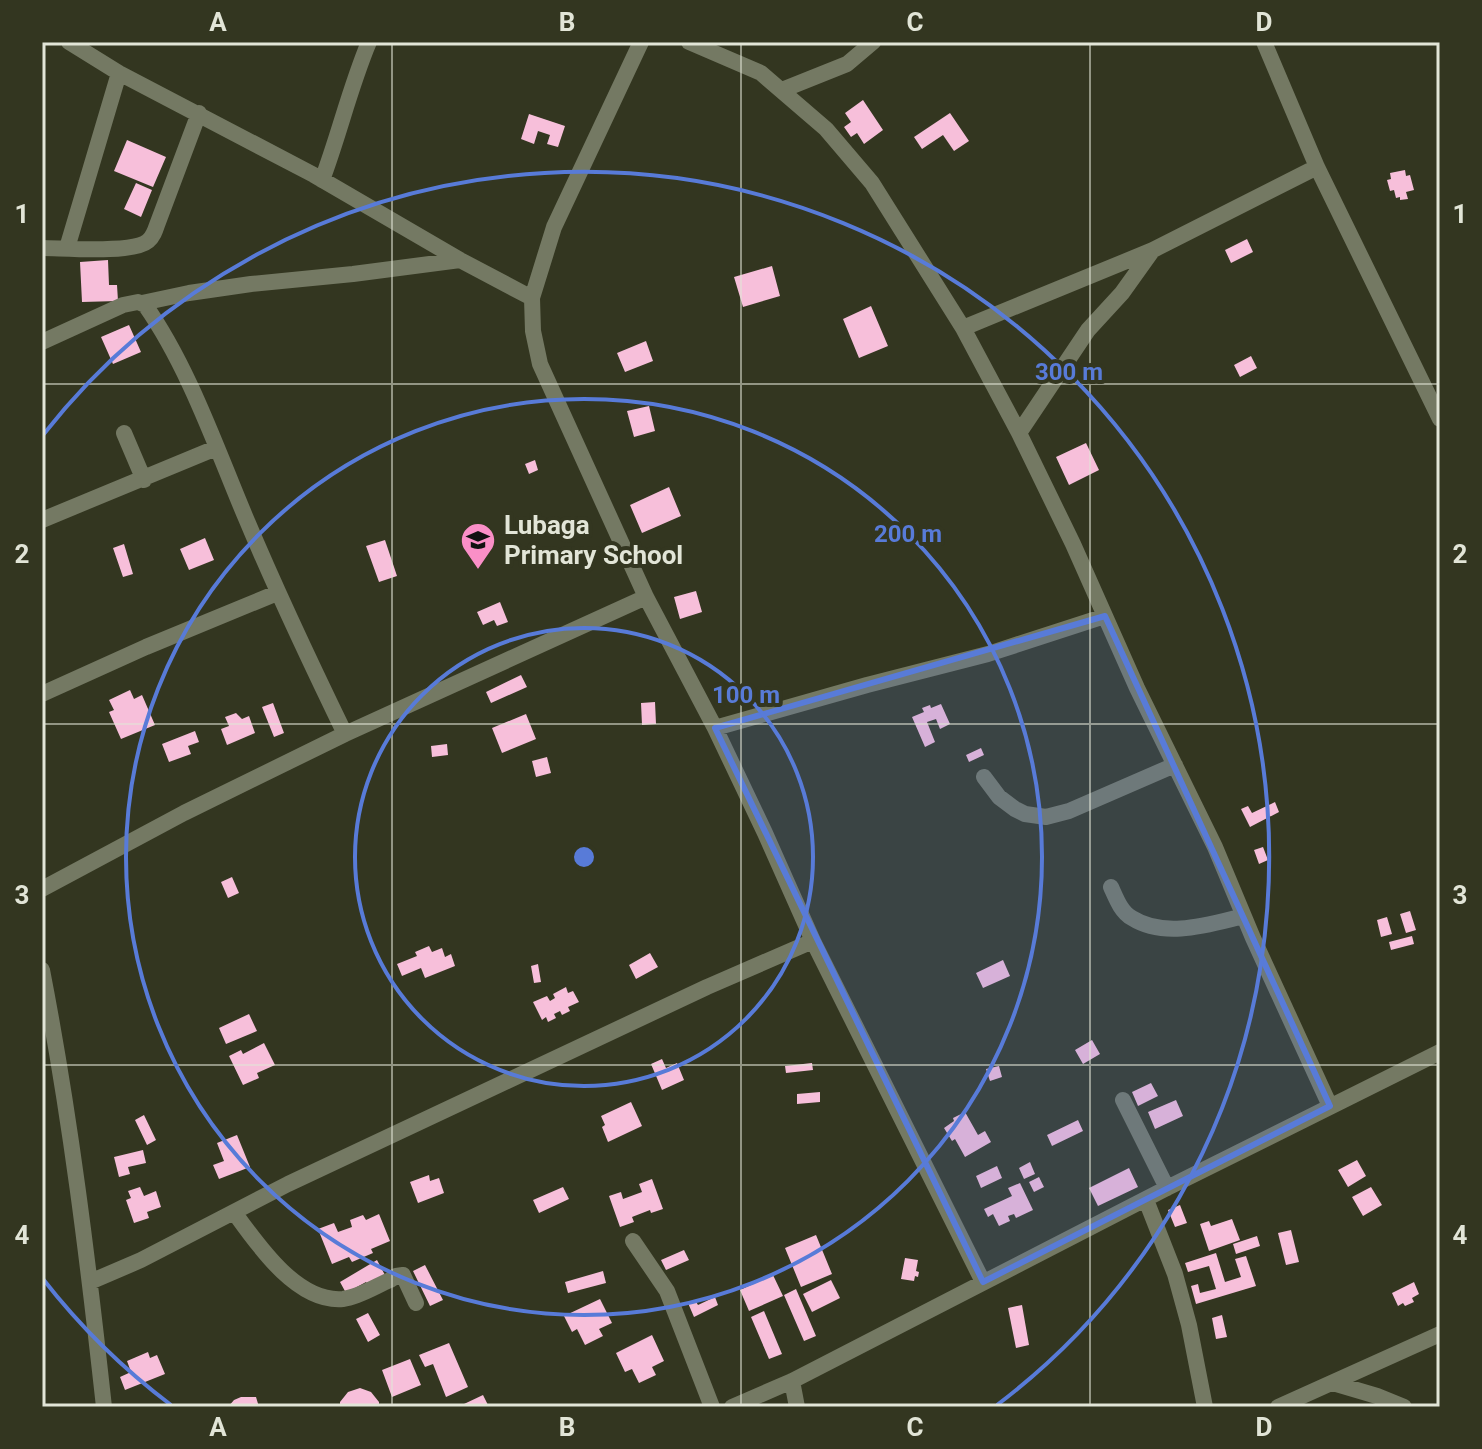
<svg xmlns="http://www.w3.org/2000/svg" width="1482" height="1449" viewBox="0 0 1482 1449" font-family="Roboto,sans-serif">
  <rect width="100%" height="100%" fill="#333620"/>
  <!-- building -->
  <path fill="#f7bfda" d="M863,100l20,30 -19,14 -7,-11 -6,4 -7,-10 7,-5 -6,-9z
    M950,113l19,28 -15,10 -11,-16 -21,14 -8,-12z
    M529,114l36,12 -7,21 -11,-3 3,-9 -12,-4 -4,13 -13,-5z
    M127,140l39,17 -13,30 -39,-16z
    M1405,170l1,6 4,-1 4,15 -8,2 2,7 -8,1v-3l-4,1 -2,-8 -4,1 -3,-11 4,-1 -1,-6z
    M136,183l16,7 -11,27 -17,-8z
    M1247,239l6,13 -22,11 -6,-13z
    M108,260l1,25h8l1,16 -36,1 -2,-40z
    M772,266l8,30 -37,11 -9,-30z
    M871,306l17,40 -29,12 -16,-39z
    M129,325l12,27 -28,12 -12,-27z
    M646,341l7,20 -28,11 -8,-19z
    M1251,356l6,12 -17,9 -6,-12z
    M649,406l6,25 -21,6 -7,-26z
    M1086,443l13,27 -30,15 -13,-28z
    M535,460l3,10 -9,4 -4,-10z
    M669,487l12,29 -39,17 -12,-28z
    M205,538l9,22 -25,10 -9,-21z
    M385,540l12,36 -18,6 -13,-36z
    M124,544l9,30 -10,3 -10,-29z
    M696,591l6,21 -22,7 -6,-22z
    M500,602l8,20 -11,4 -3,-6 -11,5 -6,-13z
    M521,675l6,12 -36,16 -5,-11z
    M130,690l4,9 8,-4 13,30 -34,14 -12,-27 5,-2 -5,-10z
    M655,702l1,22 -14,1 -1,-22z
    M273,703l11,30 -10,4 -12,-30z
    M941,704l9,20 -10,5 -4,-10 -9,3 8,20 -10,5 -13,-30 12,-5 -2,-4 8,-3 1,3z
    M236,713l6,6 7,-3 6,17 -28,12 -6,-16 8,-3 -4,-9z
    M526,714l10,25 -34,14 -10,-25z
    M195,731l4,11 -11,4 3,8 -22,8 -7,-18z
    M447,744l1,11 -16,2 -1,-11z
    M981,748l3,7 -15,7 -3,-7z
    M547,757l4,16 -15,4 -4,-16z
    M1275,802l4,10 -29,15 -9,-18 7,-3 4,7z
    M1263,847l5,13 -9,4 -5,-14z
    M232,877l7,16 -11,5 -7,-16z
    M1410,911l6,19 -10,3 -6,-19z
    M1387,917l5,17 -11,3 -4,-17z
    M1412,936l2,8 -23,6 -2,-8z
    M429,946l3,6 10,-4 3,9 6,-3 4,12 -30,12 -4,-10 -19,8 -5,-12 20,-8 -2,-4z
    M650,953l8,14 -22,12 -7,-14z
    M1003,960l7,16 -27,12 -7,-15z
    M538,964l3,18 -7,1 -3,-17z
    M566,987l2,6 5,-2 6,11 -11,5 2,4 -8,4 -2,-4 -6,3 2,4 -8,4 -2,-5 -4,3 -9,-18 14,-6 3,5 5,-3 -2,-4z
    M249,1014l8,17 -31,13 -7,-16z
    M1092,1040l8,14 -17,10 -8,-14z
    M264,1043l11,22 -18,8 2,5 -16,7 -14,-29 12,-6 2,4z
    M662,1059l4,9 11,-5 7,17 -22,10 -11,-26z
    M812,1063l1,7 -27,3 -1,-7z
    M999,1066l3,11 -12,4 -4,-12z
    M1151,1083l7,13 -20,10 -6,-14z
    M820,1092v10l-23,2v-10z
    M1176,1100l7,16 -28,13 -7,-17z
    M631,1102l11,24 -34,16 -6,-15 3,-2 -4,-9z
    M965,1112l13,23 7,-4 6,11 -26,15 -10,-18 -3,2 -8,-13 10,-7 -1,-3z
    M144,1115l12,25 -9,5 -12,-25z
    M1078,1120l5,11 -31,15 -5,-11z
    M237,1135l13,32 -31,12 -6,-14 11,-4 -7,-18z
    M143,1150l3,13 -18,4 2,7 -11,3 -5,-20z
    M1357,1160l9,16 -18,11 -10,-17z
    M1030,1162l5,12 -11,5 -5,-11z
    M997,1166l5,12 -21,10 -5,-12z
    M1129,1168l9,19 -40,19 -9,-18z
    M429,1175l1,6 9,-3 5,15 -26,10 -8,-21z
    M1039,1177l5,10 -10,5 -5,-10z
    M652,1179l11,30 -12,4 -1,-3 -18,7 2,5 -14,5 -11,-31 12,-4 2,7 19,-7 -3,-8z
    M1020,1183l13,27 -17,8 -2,-4 -6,2 2,5 -11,5 -6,-12 -5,3 -4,-8 28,-13 -4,-8z
    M140,1187l4,9 12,-5 5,16 -14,5 2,6 -15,5 -8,-23 5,-2 -3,-7z
    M563,1187l6,12 -30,14 -6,-13z
    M1371,1187l11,18 -19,11 -11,-19z
    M1180,1205l7,18 -12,4 -7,-17z
    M379,1214l11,27 -19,8 2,4 -21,9 -3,-5 -17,7 -14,-35 16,-6 4,9 14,-5 -2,-7 13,-5 3,5z
    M1232,1219l8,21 -31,11 -9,-27 9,-3 2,5z
    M1291,1230l8,32 -13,3 -8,-32z
    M816,1235l16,39 -31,13 -16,-39z
    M1257,1236l3,10 -24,8 -3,-10z
    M684,1250l5,10 -23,10 -5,-10z
    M1216,1253l9,29 16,-5 -6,-18 11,-3 10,30 -60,18 -5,-18 7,-2 2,9 16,-4 -7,-23 -21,6 -3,-9z
    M905,1258l13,2 -2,11 3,1 -1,5 -3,-1 -1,5 -13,-2z
    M377,1260l9,17 -17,9 -3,-4 -20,11 -6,-11z
    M425,1265l18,35 -13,6 -17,-35z
    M603,1271l3,12 -38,10 -3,-11z
    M773,1275l10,21 -34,15 -9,-21z
    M831,1280l9,18 -28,14 -9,-18z
    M1414,1282l5,12 -7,4 2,4 -9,4 -2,-3 -5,3 -6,-13z
    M796,1289l20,47 -12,5 -20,-46z
    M715,1297l3,8 -24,12 -6,-14 7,-3 3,5z
    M600,1299l12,24 -13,6 4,7 -18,9 -8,-16 -5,3 -8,-16z
    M1022,1305l7,40 -13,3 -8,-40z
    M764,1311l18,43 -13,5 -18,-42z
    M368,1313l12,22 -12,7 -12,-23z
    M1222,1315l5,22 -11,2 -4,-21z
    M652,1335l12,26 -12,6 4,8 -17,8 -7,-14 -7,3 -9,-19z
    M449,1343l19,44 -22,10 -13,-33 -8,3 -6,-12z
    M148,1352l2,6 7,-3 8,19 -40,16 -5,-13 11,-5 -4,-11z
    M410,1359l11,26 -29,12 -10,-27z
    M360,1388l11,4 8,10v5h-39v-5l8,-10z
    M483,1395l6,12h-24l-1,-3z
    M241,1397h15l3,10h-31l6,-7z"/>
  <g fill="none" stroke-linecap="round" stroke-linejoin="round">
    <!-- minor -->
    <path stroke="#747963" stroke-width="16" d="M69,42l50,31 195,102 146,85 72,38
      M641,42l-87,185 -22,71 1,33 7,33 106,233 69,131 50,105 48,108 170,341
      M689,42l72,31 65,56 46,54 91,145 56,105 54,111 64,144 78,159 38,91 77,168
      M1264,42l53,125 123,252
      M782,90l65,-26 26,-22
      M322,180c17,-45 28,-93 47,-138
      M42,248c21,0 91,6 106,-7 5,-4 7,-10 9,-16l42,-112
      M67,248l52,-175
      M142,303l47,-10 62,-9 102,-10 107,-14
      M963,328l190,-78 164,-83
      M42,342l81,-37 15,-3 7,3c43,61 71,142 100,211 31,74 65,146 100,218
      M124,433l20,47
      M1019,433l69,-103 34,-37 30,-42
      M42,520l174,-72
      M42,694l104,-47 131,-54
      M715,728l152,-43 121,-31 117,-38
      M984,777l15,20 16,12 10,5 21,3 23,-6 106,-46
      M1111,887c5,11 10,25 21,31 33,21 78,6 112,-2
      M42,889l142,-76 161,-79 301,-137
      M42,970c28,144 46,291 62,437
      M1123,1100l44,88
      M1146,1200l29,74 14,51 16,82
      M234,1212c23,32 63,91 109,87 16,-2 33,-13 47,-19l6,-4 7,-1 13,28
      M633,1241l34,50 45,116
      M90,1282l51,-22 147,-76 419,-197 106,-46
      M792,1381l5,26
      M1333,1383l44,13 27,11
      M732,1407l60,-26 375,-193 273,-136
      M1278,1407l162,-73"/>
  </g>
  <!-- marked area -->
  <path fill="#587bd8" fill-opacity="0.2" stroke="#587bd8" stroke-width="6" stroke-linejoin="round" d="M1105,616l225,490 -347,176 -268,-554z"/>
  <!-- grid -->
  <path fill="none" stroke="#e2e5d7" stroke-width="2" stroke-opacity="0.55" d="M392,42v1365M741,42v1365M1090,42v1365M42,384h1398M42,724h1398M42,1065h1398"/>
  <!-- distance rings -->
  <g fill="none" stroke="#587bd8" stroke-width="4">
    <circle cx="584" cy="857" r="229"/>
    <circle cx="584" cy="857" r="458"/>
    <path d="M171 1405A686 686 0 0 1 43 1279M43 435A686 686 0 1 1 997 1405"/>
  </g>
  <!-- icons -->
  <defs>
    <g id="school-pin" transform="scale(1.8)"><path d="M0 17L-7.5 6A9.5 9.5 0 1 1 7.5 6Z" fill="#fa8fc7" stroke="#333620"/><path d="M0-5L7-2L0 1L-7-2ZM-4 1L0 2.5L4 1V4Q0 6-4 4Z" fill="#111"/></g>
  </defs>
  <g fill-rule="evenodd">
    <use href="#school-pin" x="478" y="540"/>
  </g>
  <g text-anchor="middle" stroke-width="8" stroke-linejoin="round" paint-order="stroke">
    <!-- poi labels -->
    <g font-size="26" font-weight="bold" fill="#e2e5d7" stroke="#333620" text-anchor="start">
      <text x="504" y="534">Lubaga<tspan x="504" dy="30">Primary School</tspan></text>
    </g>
  </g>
  <circle cx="584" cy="857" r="12" fill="#587bd8" stroke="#333620" stroke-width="4"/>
  <g font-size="24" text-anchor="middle" font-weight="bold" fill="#587bd8" stroke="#333620" stroke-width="8" stroke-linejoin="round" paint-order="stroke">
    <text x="1069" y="380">300 m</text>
    <text x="908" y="542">200 m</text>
    <text x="746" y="703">100 m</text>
  </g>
  <!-- border -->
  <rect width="1482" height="1449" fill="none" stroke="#333620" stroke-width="88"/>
  <rect x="44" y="44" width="1394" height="1361" fill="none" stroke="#e2e5d7" stroke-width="3"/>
  <g font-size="26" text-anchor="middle" font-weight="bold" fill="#e2e5d7">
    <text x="218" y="31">A</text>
    <text x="567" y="31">B</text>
    <text x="915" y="31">C</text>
    <text x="1264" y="31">D</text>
    <text x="22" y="223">1</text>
    <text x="1460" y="223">1</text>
    <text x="22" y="563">2</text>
    <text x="1460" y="563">2</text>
    <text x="22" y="904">3</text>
    <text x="1460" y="904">3</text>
    <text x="22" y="1244">4</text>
    <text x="1460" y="1244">4</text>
    <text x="218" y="1436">A</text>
    <text x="567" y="1436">B</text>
    <text x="915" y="1436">C</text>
    <text x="1264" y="1436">D</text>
  </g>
</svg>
